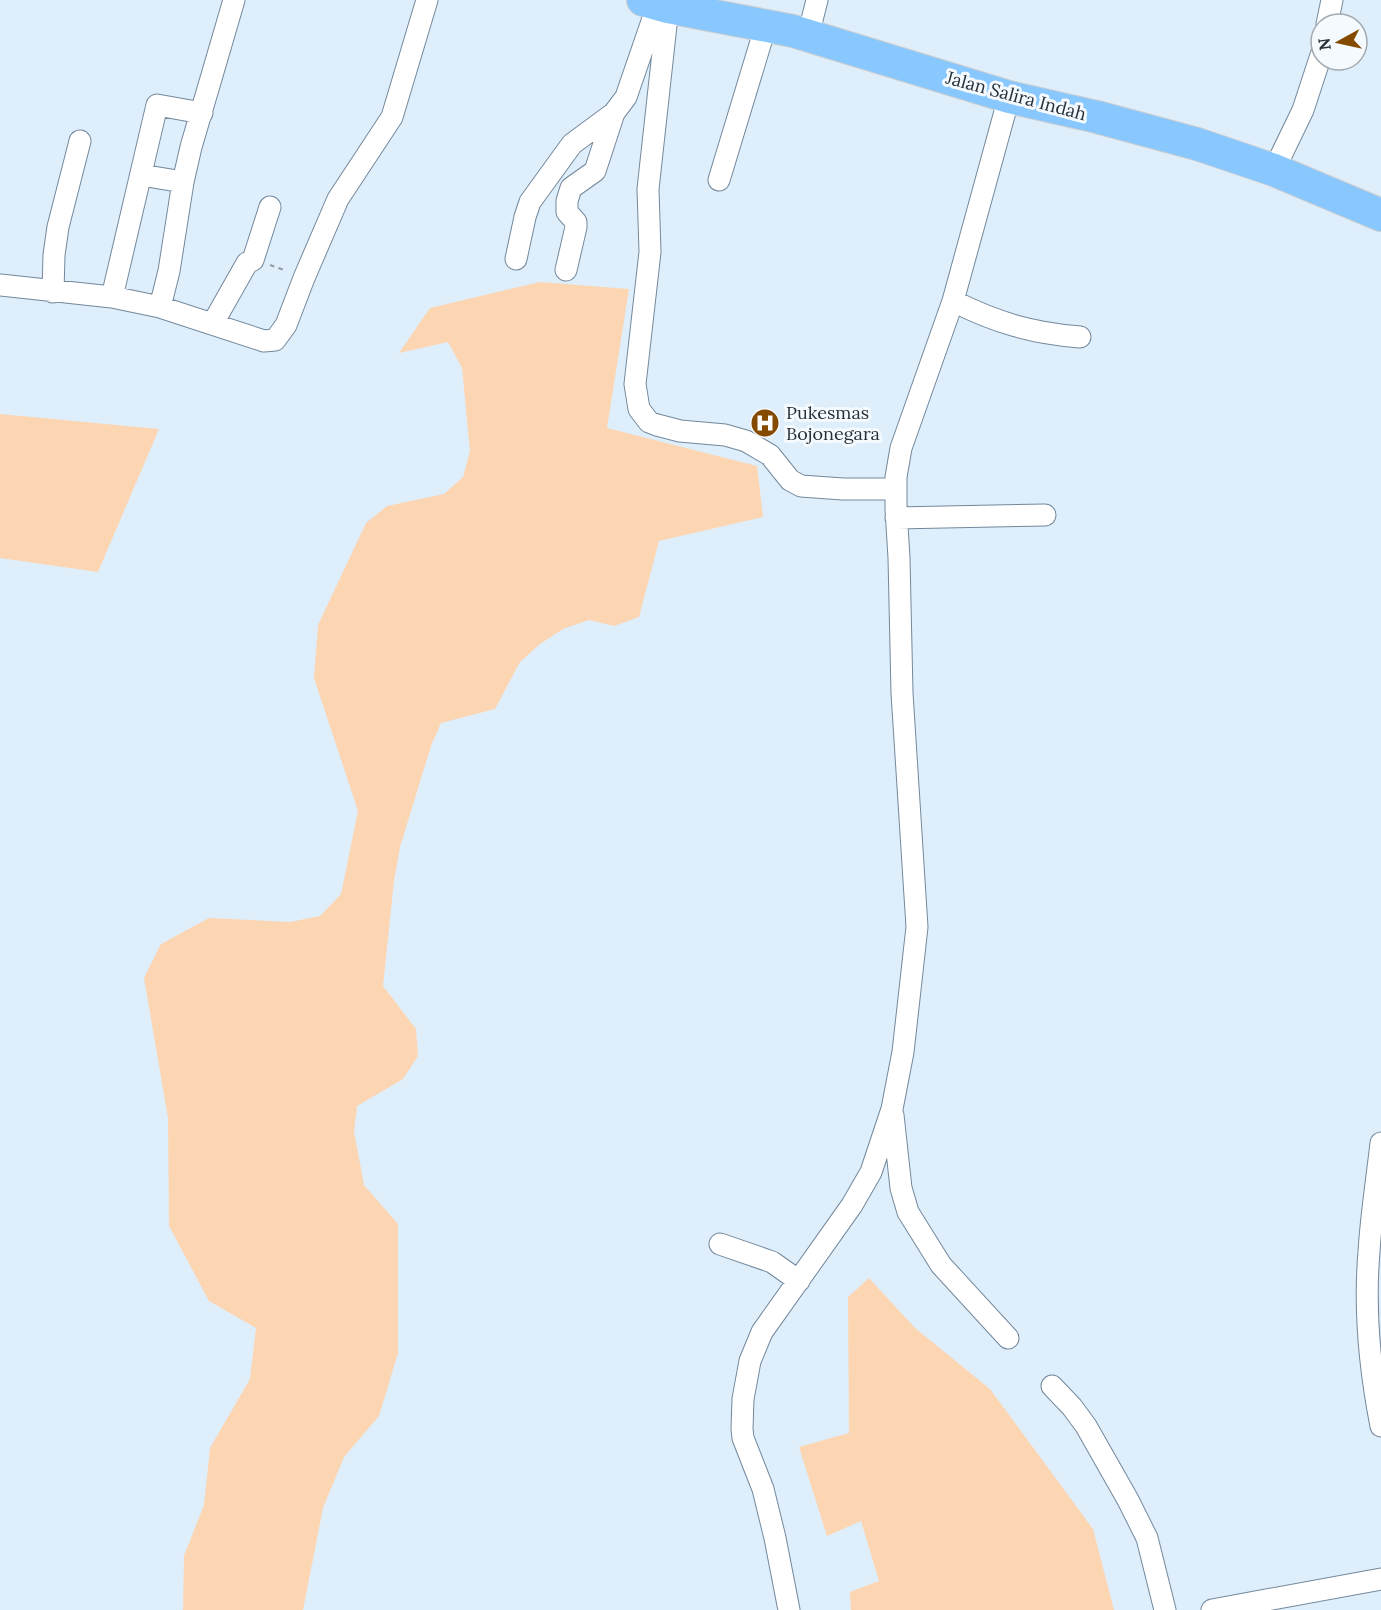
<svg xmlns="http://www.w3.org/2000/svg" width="1381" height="1610" viewBox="0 0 1381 1610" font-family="Lora,serif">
  <rect width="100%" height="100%" fill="#dfeefb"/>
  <!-- green -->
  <path fill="#fcd6b3" d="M540,282l89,7 -22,139 150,38 6,51 -104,24 -20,76 -25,9 -25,-6 -26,9 -23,15 -20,18 -25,47 -54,14 -10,23 -31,101 -6,34 -11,105 33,43 2,27 -15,23 -46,27 -3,26 10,53 34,39v129l-19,63 -35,41 -21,51 -20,102h-120l1,-54 20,-51 6,-57 40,-69 6,-51 -47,-27 -40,-75 -1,-108 -24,-140 17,-34 48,-26 81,4 30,-6 21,-22 17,-83 -44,-133 4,-53 48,-102 21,-17 57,-12 19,-17 7,-26 -8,-83 -14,-26 -49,11 31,-45z
    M0,414l159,15 -61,143 -98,-14z
    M869,1278l46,50 75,61 103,140 21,81h-263l-1,-18 29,-11 -18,-60 -34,15 -28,-89 50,-14 -1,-136z"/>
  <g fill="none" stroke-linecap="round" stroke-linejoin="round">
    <!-- minor casing -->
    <g stroke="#72889c" stroke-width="23">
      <path id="minor" d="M668,7l-20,182 2,63 -15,132 4,25 10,13 8,3 23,6 45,4 21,6 24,14 20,25 11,6 42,3h52
        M1327,24l5,-24
        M808,36l9,-36
        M1274,170l29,-60 18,-55
        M141,175l42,7
        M719,180l47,-155
        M516,259l9,-42 5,-15 42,-58 42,-31
        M566,270l10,-43v-5l-9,-10v-11l4,-13 24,-17 19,-58 12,-16 32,-93
        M0,285l112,12 48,10 104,34 11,-1 11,-15 18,-47 34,-79 54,-82 35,-117
        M53,292l1,-37 4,-28 22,-86
        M112,297l45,-192 45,8
        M953,301c44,22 79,32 127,36
        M160,307l9,-36 14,-89 8,-35 43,-147
        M213,323l34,-60 6,-3 17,-53
        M896,518l149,-3
        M893,1115l8,73 7,24 33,53 67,73
        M1381,1143c-4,36 -10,73 -12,109 -5,58 1,118 12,174
        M720,1244l52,18 27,19
        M1052,1386l20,21 14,19 42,74 19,38 18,72
        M789,1610l-14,-72 -12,-49 -20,-51 -1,-9 1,-30 7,-38 12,-29 90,-127 19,-33 21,-63 11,-57 14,-125 -15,-234 -3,-135 -3,-49v-32l5,-29 52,-147 56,-204
        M1212,1610l169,-31"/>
    </g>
    <!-- highway casing -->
    <g stroke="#cbced0" stroke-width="34">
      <path id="highway" d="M643,0l25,7 125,24 216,66 88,20 100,27 77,26 107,45"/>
    </g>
    <!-- path -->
    <path stroke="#8f9ba7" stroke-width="2" stroke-dasharray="4.5 4.5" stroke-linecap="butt" d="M270,265l17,6"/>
    <!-- minor -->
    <use href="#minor" stroke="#fff" stroke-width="21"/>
    <!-- highway -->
    <use href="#highway" stroke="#88c8fe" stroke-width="32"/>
  </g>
  <!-- icons -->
  <defs>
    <g id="hospital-disc" transform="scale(1.5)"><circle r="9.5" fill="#844b00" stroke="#f5fafe"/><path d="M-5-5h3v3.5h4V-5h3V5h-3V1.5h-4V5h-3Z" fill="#fff"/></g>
  </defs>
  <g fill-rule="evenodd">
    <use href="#hospital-disc" x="765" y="423"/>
  </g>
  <g text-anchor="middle" stroke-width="6" stroke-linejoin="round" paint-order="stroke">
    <!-- street labels -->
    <g font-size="18" fill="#28313a" stroke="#f5fafe">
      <text transform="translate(1016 96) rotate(15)" y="6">Jalan Salira Indah</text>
    </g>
    <!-- poi labels -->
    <g font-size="18" fill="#28313a" stroke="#f5fafe" text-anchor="start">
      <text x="786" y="419">Pukesmas<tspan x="786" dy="21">Bojonegara</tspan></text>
    </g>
  </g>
  <!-- north arrow -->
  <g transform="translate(1339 42) rotate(262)"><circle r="28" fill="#f5fafe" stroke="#a3aab0" stroke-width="1.5"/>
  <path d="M0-4.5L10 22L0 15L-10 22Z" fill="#844b00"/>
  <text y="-9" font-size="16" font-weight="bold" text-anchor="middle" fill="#28313a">N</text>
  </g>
</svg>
